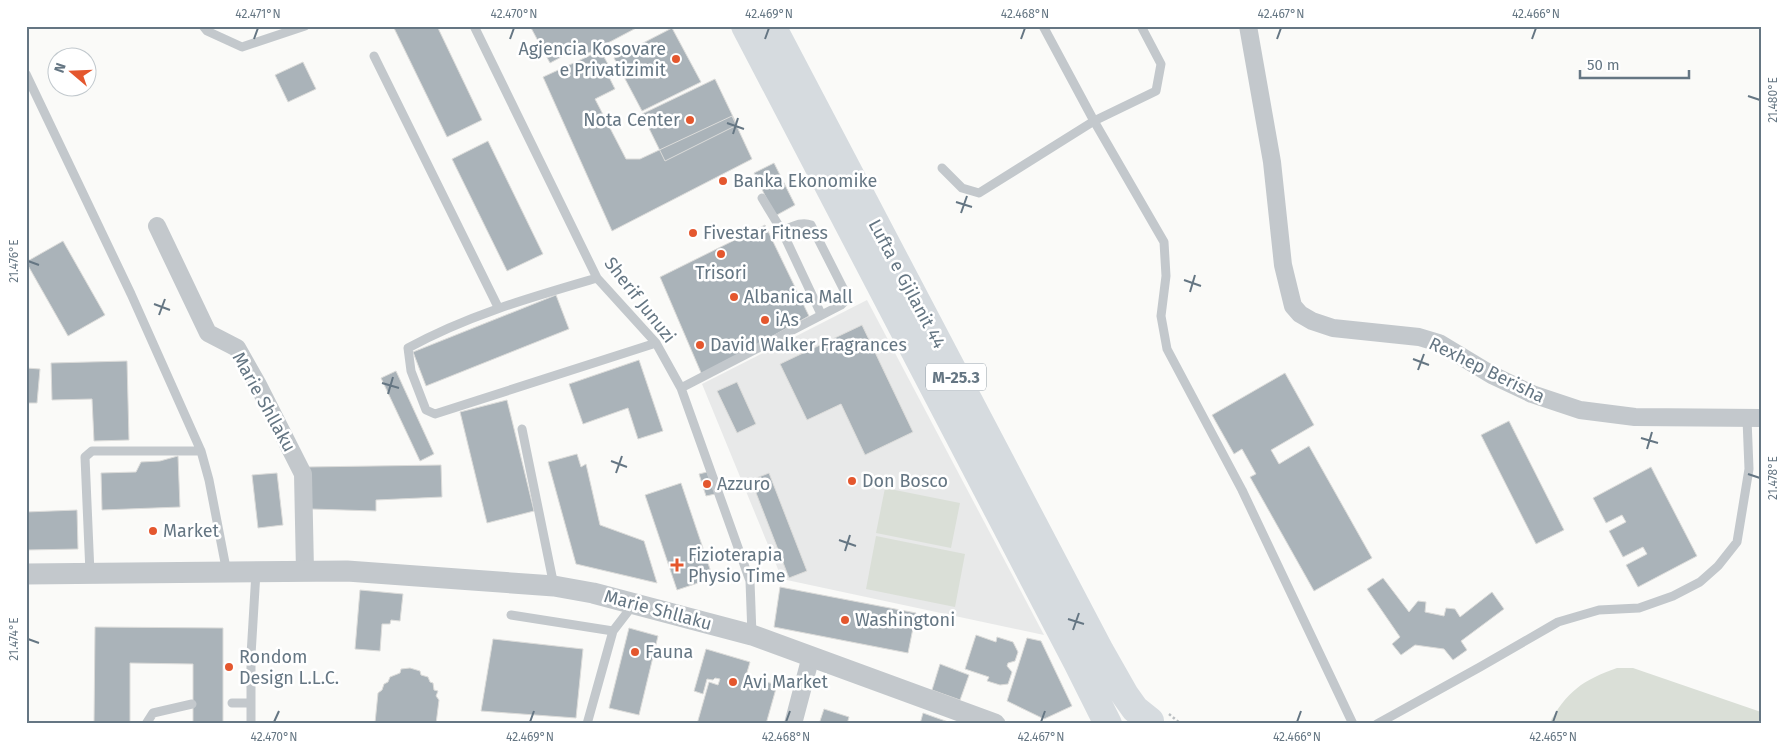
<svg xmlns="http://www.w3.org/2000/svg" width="1787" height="750" viewBox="0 0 1787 750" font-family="'Fira Sans',sans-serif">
  <rect width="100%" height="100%" fill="#fafaf8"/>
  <!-- built -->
  <path fill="#e8e9e9" d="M867,300l177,335 -262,-56 -80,-195z"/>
  <!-- green -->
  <path fill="#dadfd7" d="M885,488l75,15 -9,45 -75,-15z
    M876,536l89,18 -10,53 -89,-18z
    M1617,668h16l128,44v12h-212c18,-33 34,-44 68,-56z"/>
  <!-- building -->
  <path fill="#aab3b9" stroke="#dcdcda" d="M393,26h44l45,94 -35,17z
    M530,26h110l-55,29 -5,-8 -30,16z
    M672,28l29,54 -59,29 -28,-53z
    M591,55l13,2 5,9 -3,5 9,18 -20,10 31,60h14l92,-43 20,43 -140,72 -69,-154z
    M303,62l13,27 -28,13 -13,-27z
    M715,79l22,46 -72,36 -23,-47z
    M488,141l55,113 -36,17 -55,-112z
    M774,163l21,42 -20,11 -21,-43z
    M765,225l44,91 -107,59 -42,-98z
    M63,241l42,74 -37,21 -42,-74z
    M556,295l13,34 -143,57 -13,-34z
    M862,325l51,107 -48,23 -24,-51 -34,16 -27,-56z
    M639,360l24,71 -25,8 -10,-31 -45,16 -14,-40z
    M127,361l2,79 -35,1 -2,-42 -40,1 -1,-37z
    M26,368l14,1 -3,34h-11z
    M396,371l38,83 -14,7 -39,-83z
    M1285,373l29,52 -43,25 8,14 30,-18 63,112 -58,33 -64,-114 6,-3 -14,-25 -8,5 -22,-39z
    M737,382l19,42 -19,9 -20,-42z
    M507,400l27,111 -47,12 -27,-111z
    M1509,421l55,109 -28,14 -55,-109z
    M577,454l4,13 5,-3 14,61 44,16 13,42 -81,-19 -28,-102z
    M178,456l2,51 -78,3 -1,-37 35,-1 5,-10 19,-1z
    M441,465l1,32 -66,3v11l-65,-2 -4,-42z
    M1651,467l46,89 -59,31 -12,-22 21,-11 -4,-7 -20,10 -14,-26 17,-9 -4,-7 -16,8 -13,-25z
    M707,472l8,22 -9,2 -7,-22z
    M277,473l6,52 -25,3 -6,-53z
    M769,473l38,98 -18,7 -38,-98z
    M681,483l32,95 -36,12 -32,-95z
    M77,510l1,39 -52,1v-38z
    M1383,578l26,34 9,-11 8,1 -1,10 19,4 2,-8 9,1 5,8 32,-25 12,17 -43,32 6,9 -14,10 -9,-11 -29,-4 -14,10 -9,-11 8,-7 -33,-48z
    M780,587l136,26 -8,40 -134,-26z
    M360,590l43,4 -3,27 -9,-1 -1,4h-8l-2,27 -25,-2z
    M95,627l128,1v96h-30v-60l-63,-1v60l-43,1 7,-1z
    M629,628l29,8 -19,79 -30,-7z
    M976,635l20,7 1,-5 16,5 5,10 -3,9 -7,2 -1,3 5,6 -4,12 -8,1 -13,-4 2,-4 -24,-8z
    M1027,638l14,3 31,65 -28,13 -37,-18z
    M493,639l90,10 -7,69 -95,-7z
    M706,649l44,13 -4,14 31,9 -11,39h-69l12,-42 9,3 2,-6 -5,-1 -2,2 -6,-1 -4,15 -9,-3z
    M940,664l29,11 -9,25 -28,-10z
    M410,668l10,3 1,4 7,2 2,5 3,1 1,7 4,1 -2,5 3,4 -3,24 -61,-1 3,-30 4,-3 2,-6 4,-2 2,-5 10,-4 1,-4z
    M824,709l25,8 -2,7h-28z
    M923,713l31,11h-34z"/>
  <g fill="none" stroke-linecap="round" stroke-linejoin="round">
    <!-- path -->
    <path stroke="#bbbfc2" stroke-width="2.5" stroke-dasharray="2.5 2.5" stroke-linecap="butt" d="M1169,714l12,10"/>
    <!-- service -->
    <path stroke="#c3c8cc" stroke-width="9" d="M203,26l4,5 35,16 63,-21
      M474,26l123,252 59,65 25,45 69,193 2,54
      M1043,26l51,95 70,121 2,34 -5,40 6,33 75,141 111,234
      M374,56l124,251
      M26,74l105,220 70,157
      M942,168l20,20 17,5 115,-72 62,-30 5,-27 -20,-38
      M762,198l20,33 39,83
      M597,278c-65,19 -129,37 -189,70l3,23 15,39 9,4 221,-71
      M681,388l160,-83 4,-4 -1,-11 -33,-65c-10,-4 -19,2 -29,6
      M522,429l32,157
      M90,573l-5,-116 7,-6h109l8,29 18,93
      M511,615l102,16
      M232,703h19v21
      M251,703v-48l5,-83
      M146,724l7,-11 39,-9
      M587,724l26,-93 20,-26
      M1377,724l103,-57 78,-45 41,-12 40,-2 34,-12 27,-14 18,-16 19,-24 12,-73 -2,-50"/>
    <!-- minor -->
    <path stroke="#c3c8cc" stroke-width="18" d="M1248,26l24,136 11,103 10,41 7,8 12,7 21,7 86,9 20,6 53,32 40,19 48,16 55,7 126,1
      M157,226l51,107 29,15 21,37 45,89 2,97
      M793,724l18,-68"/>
    <!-- tertiary -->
    <path stroke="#c3c8cc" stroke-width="21" d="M26,574l321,-3 207,15 39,7 159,42 243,89"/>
    <!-- primary -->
    <path stroke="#d6dbdf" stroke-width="28" d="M745,26l332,636 31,62
      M772,26l328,625 25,44 10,14 15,12"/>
  </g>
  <!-- ticks -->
  <path fill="none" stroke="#657683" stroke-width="2" d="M254,39l4,-11M510,39l4,-11M765,39l4,-11M1021,39l4,-11M1277,39l4,-11M1532,39l4,-11M1748,96l12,4M727,123l17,6M733,134l5,-16M956,202l16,5M961,213l6,-17M28,261l11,4M1184,280l17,6M1190,292l5,-17M154,304l16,6M159,315l6,-16M1413,359l16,6M1418,370l6,-16M382,383l17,5M388,394l5,-17M1641,438l17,5M1647,449l5,-17M611,461l16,6M616,473l6,-17M1748,474l12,4M839,540l17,6M845,551l5,-16M1068,619l16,5M1073,630l6,-17M28,639l11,4M274,722l5,-11M530,722l4,-11M786,722l4,-11M1041,722l4,-11M1297,722l4,-11M1553,722l4,-11"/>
  <!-- markers -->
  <g fill="#e4572e" stroke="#fff" stroke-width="2">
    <circle cx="676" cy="59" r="5"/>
    <circle cx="690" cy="120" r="5"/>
    <circle cx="723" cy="181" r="5"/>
    <circle cx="693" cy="233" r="5"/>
    <circle cx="721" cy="254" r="5"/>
    <circle cx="734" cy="297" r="5"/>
    <circle cx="765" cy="320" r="5"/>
    <circle cx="700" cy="345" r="5"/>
    <circle cx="852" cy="481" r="5"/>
    <circle cx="707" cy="484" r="5"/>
    <circle cx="153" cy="531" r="5"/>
    <path d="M674.5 557.5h5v5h5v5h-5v5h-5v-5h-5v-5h5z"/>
    <circle cx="845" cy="620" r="5"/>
    <circle cx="635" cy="652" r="5"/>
    <circle cx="229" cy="667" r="5"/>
    <circle cx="733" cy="682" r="5"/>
  </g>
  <g text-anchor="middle" stroke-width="5" stroke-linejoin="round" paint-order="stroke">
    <!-- shield labels -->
    <rect fill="#fff" stroke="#939fa8" stroke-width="1" x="926" y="363.5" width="60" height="27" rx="4"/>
    <g font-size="16" font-weight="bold" fill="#657683">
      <text x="956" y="383">M-25.3</text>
    </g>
    <!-- poi labels -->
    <g font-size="18" fill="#657683" stroke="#fff" text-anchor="start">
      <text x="666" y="55" text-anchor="end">Agjencia Kosovare<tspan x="666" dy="21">e Privatizimit</tspan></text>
      <text x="680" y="126" text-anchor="end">Nota Center</text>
      <text x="733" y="187">Banka Ekonomike</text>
      <text x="703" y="239">Fivestar Fitness</text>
      <text x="721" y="279" text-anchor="middle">Trisori</text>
      <text x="744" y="303">Albanica Mall</text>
      <text x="775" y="326">iAs</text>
      <text x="710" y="351">David Walker Fragrances</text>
      <text x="862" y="487">Don Bosco</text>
      <text x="717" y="490">Azzuro</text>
      <text x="163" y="537">Market</text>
      <text x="688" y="561">Fizioterapia<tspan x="688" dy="21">Physio Time</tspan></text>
      <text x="855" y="626">Washingtoni</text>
      <text x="645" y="658">Fauna</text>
      <text x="239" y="663">Rondom<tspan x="239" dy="21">Design L.L.C.</tspan></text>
      <text x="743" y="688">Avi Market</text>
    </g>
    <!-- street labels -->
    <g font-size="18" fill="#657683" stroke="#fff">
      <text transform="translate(907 284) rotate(62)" y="6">Lufta e Gjilanit 44</text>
      <text transform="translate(640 300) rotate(52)" y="6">Sherif Junuzi</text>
      <text transform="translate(1487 370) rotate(26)" y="6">Rexhep Berisha</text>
      <text transform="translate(264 402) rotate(61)" y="6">Marie Shllaku</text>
      <text transform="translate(658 610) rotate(15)" y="6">Marie Shllaku</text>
    </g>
  </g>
  <!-- border -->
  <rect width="1787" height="750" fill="none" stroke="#ffffff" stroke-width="55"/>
  <!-- north arrow -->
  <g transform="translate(72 72) rotate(289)"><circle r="24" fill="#ffffff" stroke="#c1c8cd"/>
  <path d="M0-4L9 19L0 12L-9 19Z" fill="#e4572e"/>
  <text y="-8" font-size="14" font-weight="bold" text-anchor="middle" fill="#657683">N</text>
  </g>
  <!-- scale -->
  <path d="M1580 70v8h109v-8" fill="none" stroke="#657683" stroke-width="2.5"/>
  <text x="1587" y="70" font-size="15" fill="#657683" stroke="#ffffff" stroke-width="4" paint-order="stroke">50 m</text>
  <rect x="28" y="28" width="1732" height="694" fill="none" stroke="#657683" stroke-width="2"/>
  <g font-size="12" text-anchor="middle" fill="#657683">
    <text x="258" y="18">42.471°N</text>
    <text x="514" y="18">42.470°N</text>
    <text x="769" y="18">42.469°N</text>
    <text x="1025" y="18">42.468°N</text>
    <text x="1281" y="18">42.467°N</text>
    <text x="1536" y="18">42.466°N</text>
    <text transform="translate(1773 100) rotate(-90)" y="4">21.480°E</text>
    <text transform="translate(14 261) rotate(-90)" y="4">21.476°E</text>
    <text transform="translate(1773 478) rotate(-90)" y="4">21.478°E</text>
    <text transform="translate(14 639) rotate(-90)" y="4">21.474°E</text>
    <text x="274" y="741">42.470°N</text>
    <text x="530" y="741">42.469°N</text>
    <text x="786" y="741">42.468°N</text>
    <text x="1041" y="741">42.467°N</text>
    <text x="1297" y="741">42.466°N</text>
    <text x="1553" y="741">42.465°N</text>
  </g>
</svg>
